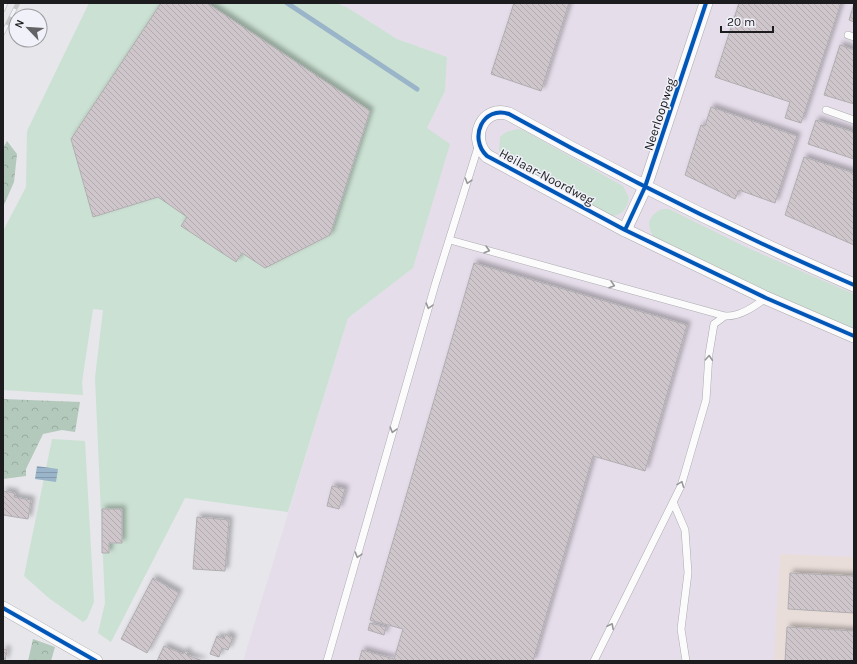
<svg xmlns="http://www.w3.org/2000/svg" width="857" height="664" viewBox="0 0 857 664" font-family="Karla,sans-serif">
  <defs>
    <pattern id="forest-crowns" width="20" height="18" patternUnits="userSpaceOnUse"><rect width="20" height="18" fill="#b3c9bb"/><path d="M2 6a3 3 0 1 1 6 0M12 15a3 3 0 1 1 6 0" fill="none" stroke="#99aca0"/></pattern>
    <pattern id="water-rules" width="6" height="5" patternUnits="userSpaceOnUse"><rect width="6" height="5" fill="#9ab4c9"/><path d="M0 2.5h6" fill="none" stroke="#849aac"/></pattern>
    <pattern id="building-back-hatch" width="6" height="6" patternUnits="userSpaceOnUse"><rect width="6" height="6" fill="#cfc6cc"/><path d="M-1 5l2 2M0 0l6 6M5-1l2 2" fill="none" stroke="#b1aaaf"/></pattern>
    <filter id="shadow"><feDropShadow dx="3.5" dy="-3.5" stdDeviation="2" flood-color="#0004"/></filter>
  </defs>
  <rect width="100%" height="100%" fill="#e6e6eb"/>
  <!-- commercial -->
  <path fill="#e5ddea" d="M338,3h516v658h-611l105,-343 65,-50 14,-140 18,-37 2,-34 -50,-18 -52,-33 -1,1z"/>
  <!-- industrial -->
  <path fill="#e9ddd9" d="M780,554l74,3v104h-80z"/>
  <!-- green -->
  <path fill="#cbe1d3" d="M89,3h249l6,4 1,-1 52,33 50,18 -2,34 -18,37 23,16 -37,124 -65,50 -60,194 -103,-14 -74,144 -13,-9 7,-30 -10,-225 8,-68 -10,-1 -11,73 1,13 -80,-5v-159l23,-44 1,-56z
    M518,129l5,1 100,56 6,12c-2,12 -8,18 -20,18l-105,-57 -5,-8 1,-14 6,-5z
    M662,209h7l81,40 104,45v37l-29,-12 -169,-79c-10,-13 -10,-23 6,-31z
    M52,439l33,2 9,161 -7,17 -4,3 -33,-23 -26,-23z"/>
  <!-- forest -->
  <path fill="url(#forest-crowns)" d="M7,141l10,13 -3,28 -11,25v-59z
    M3,399l77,3 -5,30 -13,-2 -19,4 -17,35v7l-23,3z
    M33,639l22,8 -4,14h-23z"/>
  <!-- water -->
  <path fill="url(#water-rules)" d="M37,466l21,3 -2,13 -21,-3z"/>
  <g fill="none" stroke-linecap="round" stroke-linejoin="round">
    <!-- stream -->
    <path stroke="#9ab4c9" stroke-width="5" d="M287,3l130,86"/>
  </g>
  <!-- building -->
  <path fill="url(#building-back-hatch)" stroke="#b0aeb1" filter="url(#shadow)" d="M161,3h46l163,108 -40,124 -65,33 -23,-15 -6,9 -55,-36 6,-9 -29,-20 -65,20 -22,-78z
    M514,3h55l-28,88 -50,-17z
    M739,3h102l-40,120 -16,-5 5,-16 -75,-25z
    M854,4v18l-5,-2z
    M840,45l14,5v54l-30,-9z
    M711,107l86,29 -22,67 -36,-13 -4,9 -50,-24 16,-50 4,1z
    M816,120l38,12v27l-46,-15z
    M804,157l50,16v72l-69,-30z
    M474,263l213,62 -42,146 -52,-15 -60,205h-174l3,-11 32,9 9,-30 -33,-9z
    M332,486l13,3 -6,20 -12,-3z
    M3,491l12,2 -1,4 17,3 -3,19 -25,-4z
    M102,509h20v34h-13v10h-7z
    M197,517l32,3 -4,51 -32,-2z
    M790,573l64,3v37l-66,-4z
    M153,578l26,15 -32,60 -26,-14z
    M370,623l16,4 -2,8 -16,-5z
    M787,627l67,4v30h-69z
    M226,634l7,4 -5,12 -6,-2 -3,9 -9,-3 7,-18 7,3z
    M164,646l19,8 2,-3 3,1 -1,3 16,6h-46z
    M3,649l4,1 -2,11h-2z"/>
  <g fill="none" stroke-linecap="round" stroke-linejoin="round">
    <!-- lane casing -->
    <g stroke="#ababae" stroke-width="8">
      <path id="lane" d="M848,35l6,2
        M826,110l28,10
        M450,240l275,76c15,1 30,-10 41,-18
        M673,502l12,28 3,43 -7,56 5,32
        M327,661l108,-376 44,-141
        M594,661l87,-175 25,-86 3,-46 5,-30 11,-8"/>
    </g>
    <!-- street casing -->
    <g stroke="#ababae" stroke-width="14">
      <path id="street" d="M625,230l20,-43 61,-184
        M854,285c-118,-51 -232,-108 -345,-171 -26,-9 -41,24 -22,42l138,74 141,68 88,38
        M3,608l93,53"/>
    </g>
    <!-- lane -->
    <use href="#lane" stroke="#fbfbfc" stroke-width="7"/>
    <!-- street -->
    <use href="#street" stroke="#fbfbfc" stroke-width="13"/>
    <!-- rail casing -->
    <g stroke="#c7c7c7" stroke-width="4.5">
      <path id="rail" d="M3,10l3,-7
        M3,33l15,-30"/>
    </g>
    <!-- rail -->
    <use href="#rail" stroke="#f1f1fa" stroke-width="3" stroke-dasharray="9" stroke-linecap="butt"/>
    <!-- cycleway casing -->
    <g stroke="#f1f1fa" stroke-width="6">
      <path id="cycleway" d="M625,230l20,-43 61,-184
        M854,285c-118,-51 -232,-108 -345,-171 -26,-9 -41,24 -22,42l138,74 141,68 88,38
        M3,608l93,53"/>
    </g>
    <!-- cycleway -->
    <use href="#cycleway" stroke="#0057b8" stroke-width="4"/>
  </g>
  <!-- one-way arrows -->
  <defs><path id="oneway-chevron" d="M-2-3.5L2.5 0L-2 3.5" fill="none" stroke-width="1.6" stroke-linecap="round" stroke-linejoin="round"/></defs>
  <g stroke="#979799">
    <use href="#oneway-chevron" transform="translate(468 181) rotate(107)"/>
    <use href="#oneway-chevron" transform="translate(487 250) rotate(16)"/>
    <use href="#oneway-chevron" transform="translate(612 285) rotate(16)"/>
    <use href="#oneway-chevron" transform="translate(429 306) rotate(106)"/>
    <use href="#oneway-chevron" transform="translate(709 358) rotate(-87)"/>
    <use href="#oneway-chevron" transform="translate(393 430) rotate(106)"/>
    <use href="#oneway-chevron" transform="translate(681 484) rotate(-69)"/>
    <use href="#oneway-chevron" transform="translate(358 555) rotate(106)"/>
    <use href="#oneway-chevron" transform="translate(611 626) rotate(-63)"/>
  </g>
  <g text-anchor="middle" stroke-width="3" stroke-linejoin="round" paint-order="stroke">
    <!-- street labels -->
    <g font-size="13" fill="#1c1c1f" stroke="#f1f1fa">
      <text transform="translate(659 114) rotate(-72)" y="5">Neerloopweg</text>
      <text transform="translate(547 176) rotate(28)" y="5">Heilaar-Noordweg</text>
    </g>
  </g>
  <!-- border -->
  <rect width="857" height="664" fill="none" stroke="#1c1c1f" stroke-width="8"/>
  <!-- north arrow -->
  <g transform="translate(28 28) rotate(295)"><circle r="19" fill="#f1f1fa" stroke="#9c9ca2"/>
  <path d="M0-3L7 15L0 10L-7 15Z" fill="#636366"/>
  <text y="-6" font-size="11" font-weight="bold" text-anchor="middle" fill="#1c1c1f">N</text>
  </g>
  <!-- scale -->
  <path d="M721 26v6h52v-6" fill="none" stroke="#1c1c1f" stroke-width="2"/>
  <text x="727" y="26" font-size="12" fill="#1c1c1f" stroke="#f1f1fa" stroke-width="3" paint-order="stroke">20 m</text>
</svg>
